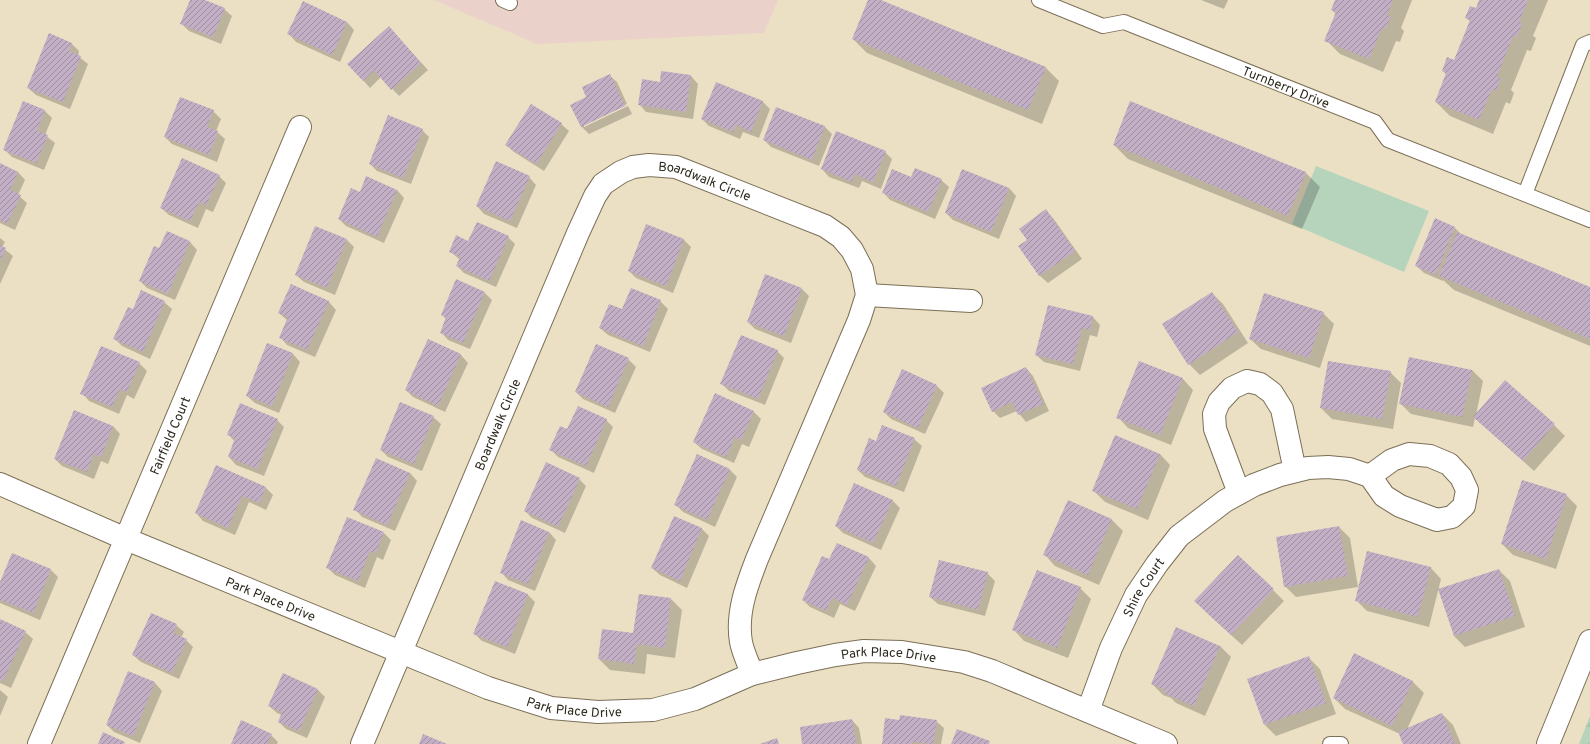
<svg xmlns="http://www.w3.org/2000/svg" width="1590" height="744" viewBox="0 0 1590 744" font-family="Overpass,sans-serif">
  <defs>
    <pattern id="grass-tufts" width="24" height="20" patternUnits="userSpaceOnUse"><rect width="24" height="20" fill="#b6d4bc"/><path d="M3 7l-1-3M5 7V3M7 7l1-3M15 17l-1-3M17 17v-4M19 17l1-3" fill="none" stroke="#9db6a1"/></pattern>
    <pattern id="building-hatch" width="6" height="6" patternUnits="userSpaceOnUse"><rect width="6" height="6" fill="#c2aec5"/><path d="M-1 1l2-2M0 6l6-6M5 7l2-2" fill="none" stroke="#9e8e9f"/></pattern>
  </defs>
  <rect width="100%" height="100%" fill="#ece0c4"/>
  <!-- commercial -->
  <path fill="#ead1ca" d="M434,0h344l-14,33 -227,11z"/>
  <!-- grass -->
  <path fill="url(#grass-tufts)" d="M1590,716v28h-11z"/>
  <!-- garden -->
  <path fill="#b6d4bc" d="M1316,166l113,45 -25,61 -112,-48z"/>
  <!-- shadow -->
  <path fill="#0003" d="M191,0h11l22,9 8,7 -11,28 -32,-13 -7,-7z
    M869,0h9l167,67 14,14 -17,43 -175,-71 -14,-14z
    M1201,0h27l-4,9z
    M1336,0h76l-11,28 3,3 -4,11 -4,-1 -13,31 -43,-18 -14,-14 10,-26 -4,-4z
    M1480,0h68l-15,36 3,2 -5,13 -4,-1 -16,40 3,3 -4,11 -4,-2 -13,32 -43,-18 -14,-14 11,-27 -4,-4 11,-9 17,-40 -5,-4 10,-9z
    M347,22l7,8 -14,32 -44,-20 -7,-8z
    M50,35l22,9 7,7 -1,5 10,8 -18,45 -34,-14 -8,-7z
    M396,35l32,35 -29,26 -18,-19 -11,11 -7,-8z
    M662,72l29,4 7,8 -5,35 -47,-7 -7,-8 21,-21z
    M609,75l8,7 10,22 -43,21v2l44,-21 4,8 -43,20 -7,-7 -10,-22 16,-8z
    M717,83l46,19 7,7 -11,29 -16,-6 -3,7 -31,-13 -7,-7z
    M1131,103l175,70 14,14 -18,42 -174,-70 -14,-14z
    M777,108l48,19 7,7 -13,32 -48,-19 -7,-7z
    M45,111l7,7 -7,17 10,8 -11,27 -32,-13 -8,-8z
    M213,111l8,8 -5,12 9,8 -8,23 -45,-18 -7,-7z
    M561,124l8,7 -25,40 -30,-19 -8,-7z
    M422,130l7,7 -18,47 -34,-13 -7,-7z
    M885,152l7,7 -11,30 -19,-8 -3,7 -30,-11 -7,-8z
    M0,164l18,8 7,8 -7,15 9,8 -12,27 -15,-7z
    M219,176l7,7 -13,29 -7,-3 -8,19 -29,-13 -8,-7z
    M529,177l7,8 -19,43 -33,-14 -7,-8z
    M912,179l29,1 8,7 -14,32 -45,-19 -7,-8z
    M1009,188l7,8 -17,43 -46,-19 -7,-7z
    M397,190l7,8 -20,45 -38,-17 -7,-7 21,-26z
    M1046,211l7,7 29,41 -34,24 -8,-7 -21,-30 9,-6z
    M1436,220l19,8 7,7 128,53v58l-136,-56 -11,-10v1l-19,-8 -7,-7z
    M647,225l37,15 7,7 -18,46 -37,-15 -7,-7z
    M316,227l31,13 7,7 -19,48 -31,-13 -8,-7z
    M168,233l22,9 7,8 -22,50 -28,-12 -7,-7 20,-31z
    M508,237l7,7 -19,43 -32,-14 -7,-7 3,-6 -10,-9 18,-9z
    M0,238l5,4 -3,5 11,9 -13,28z
    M292,286l37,16 7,8 -21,47 -28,-12 -7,-8 7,-17 -8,-7z
    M802,289l7,7 -18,47 -36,-14 -7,-7z
    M485,293l7,7 -22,49 -22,-9 -7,-8 5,-13 -4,-4z
    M1212,293l11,11 25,39 -48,32 -11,-11z
    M660,301l8,8 -18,43 -42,-17 -8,-7 22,-17z
    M164,302l8,7 -22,50 -28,-13 -7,-7 18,-29z
    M1049,306l44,11 7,8 -3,12 -7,-2 -10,36 -36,-9 -8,-7z
    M1323,313l11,11 -14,44 -59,-19 -11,-10z
    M429,341l32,14 7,8 -23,49 -32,-15 -7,-7z
    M268,344l25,10 7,8 -21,51 -24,-10 -8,-7z
    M777,351l7,7 -19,47 -36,-14 -7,-7z
    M628,359l8,8 -21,46 -32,-14 -7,-7z
    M1140,362l43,17 10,11 -22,55 -43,-17 -10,-11z
    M139,363l8,8 -13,28 -7,-4 -8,19 -30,-13 -7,-8z
    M1026,368l7,8 16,35 -23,11 -9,-11 -17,7 -7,-7z
    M903,370l34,16 7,7 -19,41 -34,-15 -7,-7z
    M1472,370l11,11 -7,34 78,10 11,11 -31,35 -59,-53 -2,9 -62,-13 -11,-11z
    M1390,372l11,11 -8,46 -61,-10 -11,-11z
    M715,395l39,17 7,7 -12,28 -7,-3 -8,19 -32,-14 -8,-7z
    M433,417l8,7 -19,47 -34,-14 -7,-7z
    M277,420l7,7 -20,49 -28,-11 -7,-8 6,-15 -7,-8z
    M606,420l7,7 -19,46 -36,-16 -7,-7 17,-20z
    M113,426l7,8 -12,30 -7,-3 -7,18 -32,-13 -7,-7z
    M914,439l8,7 -18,46 -39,-15 -7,-7 19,-28z
    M1160,454l10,11 -22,55 -43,-18 -11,-11z
    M217,467l49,21 7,7 -7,15 -17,-8 -14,33 -32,-14 -7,-8z
    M729,469l8,8 -22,50 -32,-15 -7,-7z
    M410,473l7,8 -22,50 -33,-14 -7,-8z
    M579,479l7,7 -21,47 -33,-15 -7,-7z
    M855,484l38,17 7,7 -19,42 -38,-17 -7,-7z
    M1566,495l11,11 -21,63 -43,-14 -11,-11z
    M1069,501l43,19 11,11 -24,54 -44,-19 -10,-11z
    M674,517l28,12 7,7 -22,52 -27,-13 -8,-7z
    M347,519l37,14 7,7 -8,20 -6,-3 -12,31 -30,-13 -7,-7z
    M1339,527l11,11 8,49 -62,10 -11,-11z
    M549,532l7,8 -21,51 -27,-11 -7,-8z
    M837,544l32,14 7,8 -21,45 -15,-7 -6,14 -24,-11 -7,-7 27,-39z
    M1431,568l10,11 -12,48 -62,-16 -11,-11z
    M50,569l8,8 -18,43 -40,-17v-19z
    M1499,570l11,11 15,46 -60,20 -11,-11z
    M987,573l8,8 -10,35 -47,-12 -8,-7z
    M495,582l33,13 7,7 -20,52 -33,-13 -7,-7z
    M1080,588l11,11 -23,59 -44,-17 -10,-11z
    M1273,590l11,11 -42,44 -36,-33z
    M639,595l32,4 11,11 -7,48 -28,-4 -2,20 -35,-4 -11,-11 35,-25z
    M0,620l25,12 8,7 -22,49 -11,-5z
    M176,625l8,7 -3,6 5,2 7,7 -14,32 -38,-17 -8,-7z
    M1220,646l11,11 -26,59 -29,-13 -5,-5 -8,-3 -11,-11z
    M1309,658l11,11 16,45 -60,22 -11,-11z
    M128,673l27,10 7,8 -22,52 -26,-11 -7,-7z
    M283,674l35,16 7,7 -18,41 -21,-9 -7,-7 3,-7 -5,-2 -8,-7z
    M1413,682l11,11 -17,36 35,-15 11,11 8,19h-57l-4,-10 -55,-25 -11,-11z
    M0,690l8,7 -8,19z
    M852,720l7,8 3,16h-59z
    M900,721h36l8,7 -3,16h-58z
    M271,735l7,7 -1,2h-45z"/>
  <!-- building -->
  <path fill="url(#building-hatch)" d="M190,0h15l20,8 -12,29 -33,-13z
    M868,0h13l165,67 -18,43 -176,-71z
    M1335,0h58l-6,15 4,1 -5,13 -4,-1 -13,31 -45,-18 12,-29 -5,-2z
    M1479,0h49l-9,22 3,2 -6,14 -3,-2 -16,41 4,2 -5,12 -4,-2 -13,31 -44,-18 11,-29 -4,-2 5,-14 7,3 16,-40 -5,-2 5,-12 6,2z
    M303,1l44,21 -15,33 -45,-21z
    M389,26l32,37 -30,27 -17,-20 -11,11 -16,-17z
    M49,33l23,10 -3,8 12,5 -18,46 -36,-14z
    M661,71l30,4 -5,37 -48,-7 4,-26 18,3z
    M610,74l15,32 -44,21 -11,-22 16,-8 -4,-10z
    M716,82l47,19 -12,31 -15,-7 -3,7 -32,-13z
    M180,97l34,13 -7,17 11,4 -9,24 -45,-18z
    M23,101l22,9 -8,21 11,4 -12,28 -33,-13z
    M1130,101l176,71 -18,44 -175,-71z
    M531,104l31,19 -26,41 -31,-19z
    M776,107l49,19 -13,34 -49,-20z
    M388,115l35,14 -20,49 -34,-14z
    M836,131l50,20 -13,31 -19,-8 -2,8 -31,-13z
    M182,158l38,17 -14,30 -7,-3 -9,19 -30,-13z
    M496,161l34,15 -20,45 -34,-15z
    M0,163l18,9 -8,18 11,5 -14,29 -7,-4z
    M915,168l27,11 -14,33 -46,-19 10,-24 19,8z
    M962,169l47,19 -18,44 -46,-19z
    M366,176l31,14 -20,47 -39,-18 13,-31 9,4z
    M1046,209l29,42 -36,25 -21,-30 9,-6 -8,-11z
    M1435,218l20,9 -19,48 -21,-9z
    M477,222l32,14 -20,45 -33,-15 4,-9 -11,-5 7,-17 12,6z
    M646,224l38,15 -18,47 -38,-15z
    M315,226l32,13 -20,49 -32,-13z
    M167,231l23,10 -22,53 -29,-13 15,-35 5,2z
    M1457,232l133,55v52l-151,-63z
    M0,245l6,3 -6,13z
    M765,274l37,14 -18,48 -37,-14z
    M456,279l29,13 -22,51 -23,-10 6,-16 -5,-2z
    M291,284l38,17 -22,49 -28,-12 9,-21 -10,-4z
    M631,288l30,12 -18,46 -44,-18 10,-24 13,5z
    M141,290l24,11 -22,51 -30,-13 15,-32 5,2z
    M1212,292l26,40 -50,33 -26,-41z
    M1264,293l60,19 -15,46 -60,-19z
    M1048,305l45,11 -3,14 -8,-2 -9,36 -38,-9z
    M741,335l37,15 -20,49 -38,-15z
    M428,339l33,15 -23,52 -33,-16z
    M267,343l26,10 -21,53 -26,-10z
    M596,344l33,14 -21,49 -33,-15z
    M101,346l39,16 -13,30 -7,-3 -8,18 -32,-13z
    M1409,357l63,13 -10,47 -63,-13z
    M1139,361l44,17 -23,57 -44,-17z
    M1328,361l63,10 -9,48 -62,-11z
    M1026,367l17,37 -25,11 -6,-13 -20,10 -11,-24z
    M902,369l35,16 -19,43 -35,-16z
    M1505,380l50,44 -32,37 -50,-44z
    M715,393l39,18 -13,29 -6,-3 -9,20 -33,-15z
    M400,402l34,14 -20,48 -34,-14z
    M240,403l38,16 -21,50 -29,-12 7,-19 -8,-3z
    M578,406l29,13 -21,47 -37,-16 11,-24 7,3z
    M74,410l39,16 -12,31 -7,-3 -7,18 -33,-13z
    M882,425l33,13 -19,48 -39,-16 12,-32 7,3z
    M1115,435l45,19 -23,55 -45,-18z
    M697,454l33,15 -23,51 -33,-15z
    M376,458l34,15 -23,52 -34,-15z
    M546,462l34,16 -22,49 -34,-16z
    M216,465l50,22 -7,16 -17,-7 -14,32 -33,-15z
    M1522,480l45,14 -21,65 -45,-15z
    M854,483l39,17 -20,43 -38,-17z
    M1068,500l44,19 -24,56 -45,-20z
    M674,516l28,12 -22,53 -29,-13z
    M347,517l37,15 -8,21 -6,-2 -12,30 -32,-13z
    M521,520l28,12 -21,52 -28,-11z
    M1339,526l9,50 -64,11 -8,-50z
    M837,543l32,14 -22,48 -15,-7 -6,13 -24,-11 20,-44 7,3z
    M1367,551l64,16 -13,50 -63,-16z
    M12,553l39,16 -18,44 -33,-13v-18z
    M1238,555l36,34 -43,46 -37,-34z
    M939,560l49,12 -10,38 -49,-13z
    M1499,569l16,47 -61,20 -16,-47z
    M1037,570l44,17 -24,61 -45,-18z
    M495,581l33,13 -21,53 -34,-13z
    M639,594l32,4 -6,50 -28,-4 -3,20 -36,-5 4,-30 31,4z
    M151,613l26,11 -4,9 14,6 -15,34 -40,-18z
    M0,619l26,12 -23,50 -3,-1z
    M1176,627l44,19 -26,60 -30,-13 1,-3 -14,-6z
    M1354,653l59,28 -21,45 -59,-28z
    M1309,656l17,47 -62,22 -17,-46z
    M128,671l27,11 -22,54 -27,-11z
    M283,673l35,16 -19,42 -21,-9 4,-10 -14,-6z
    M1442,713l13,31h-52l-5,-12z
    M900,715l37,5 -4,24 -20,-2 -1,2h-30l3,-26 14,2z
    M852,719l4,25h-54l-2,-17z
    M241,720l31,14 -5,10h-36z
    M957,729l33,12 -1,3h-38z
    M103,732l22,10 -1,2h-26z
    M423,734l24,10h-28z
    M777,738l2,6h-19z"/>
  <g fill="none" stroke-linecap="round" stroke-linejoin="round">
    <!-- lane casing -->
    <g stroke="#7b6f57" stroke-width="16">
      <g id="lane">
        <path d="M503,0l7,3"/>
        <path id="s1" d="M1039,0l64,26 21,-4 251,100 13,18 202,80"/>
        <path d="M1525,194l58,-149 7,-3"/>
        <path d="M1330,744h11"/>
      </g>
    </g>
    <!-- street casing -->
    <g stroke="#7b6f57" stroke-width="24">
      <g id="street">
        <path d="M867,295l104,6"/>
        <path id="s2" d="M0,484l126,55 362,149 63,20 47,4 55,-2 42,-11 57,-25 45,-11 38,-8 29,-4 38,1 62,10 28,9 174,73"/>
        <path d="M1239,493l-24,-64 -1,-15 5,-12 13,-14 15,-7 13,3 12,9 10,16 13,62"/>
        <path id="s3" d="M1088,711l23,-63 25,-53 21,-31 22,-28 46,-35 29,-16 26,-10 28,-7 20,-1 21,2 21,7 14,20 16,10 37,14 15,-3 12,-11 3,-16 -6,-13 -12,-13 -19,-8 -21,-2 -17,6 -22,16"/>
        <path id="s4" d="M39,744l261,-617"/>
        <path id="s5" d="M362,744l216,-511 17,-37 8,-12 18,-12 12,-5 16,-2 27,2 149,59 16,11 11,13 10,19 5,26 -8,25 -102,239c-10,26 -21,54 -16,83 2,11 8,22 11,32"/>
      </g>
    </g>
    <!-- secondary casing -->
    <g stroke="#7b6f57" stroke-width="24">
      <path id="secondary" d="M1548,744l42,-103"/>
    </g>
    <!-- lane -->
    <use href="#lane" stroke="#fff" stroke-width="14"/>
    <!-- street -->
    <use href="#street" stroke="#fff" stroke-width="22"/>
    <!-- secondary -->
    <use href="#secondary" stroke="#fff" stroke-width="22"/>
  </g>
  <g text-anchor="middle" stroke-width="3" stroke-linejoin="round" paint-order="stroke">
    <!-- street labels -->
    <g font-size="13" fill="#2c281d" stroke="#ece0c4">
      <text dy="5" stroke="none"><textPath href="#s1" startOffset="265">Turnberry Drive</textPath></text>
      <text dy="5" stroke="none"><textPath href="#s5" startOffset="719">Boardwalk Circle</textPath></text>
      <text dy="5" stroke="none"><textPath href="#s5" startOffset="347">Boardwalk Circle</textPath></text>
      <text dy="5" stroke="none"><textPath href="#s4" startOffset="335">Fairfield Court</textPath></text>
      <text dy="5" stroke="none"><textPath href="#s3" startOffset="136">Shire Court</textPath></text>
      <text dy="5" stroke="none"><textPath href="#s2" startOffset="294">Park Place Drive</textPath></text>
      <text dy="5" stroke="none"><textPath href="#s2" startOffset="942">Park Place Drive</textPath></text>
      <text dy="5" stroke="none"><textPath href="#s2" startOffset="618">Park Place Drive</textPath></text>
    </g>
  </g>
</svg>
